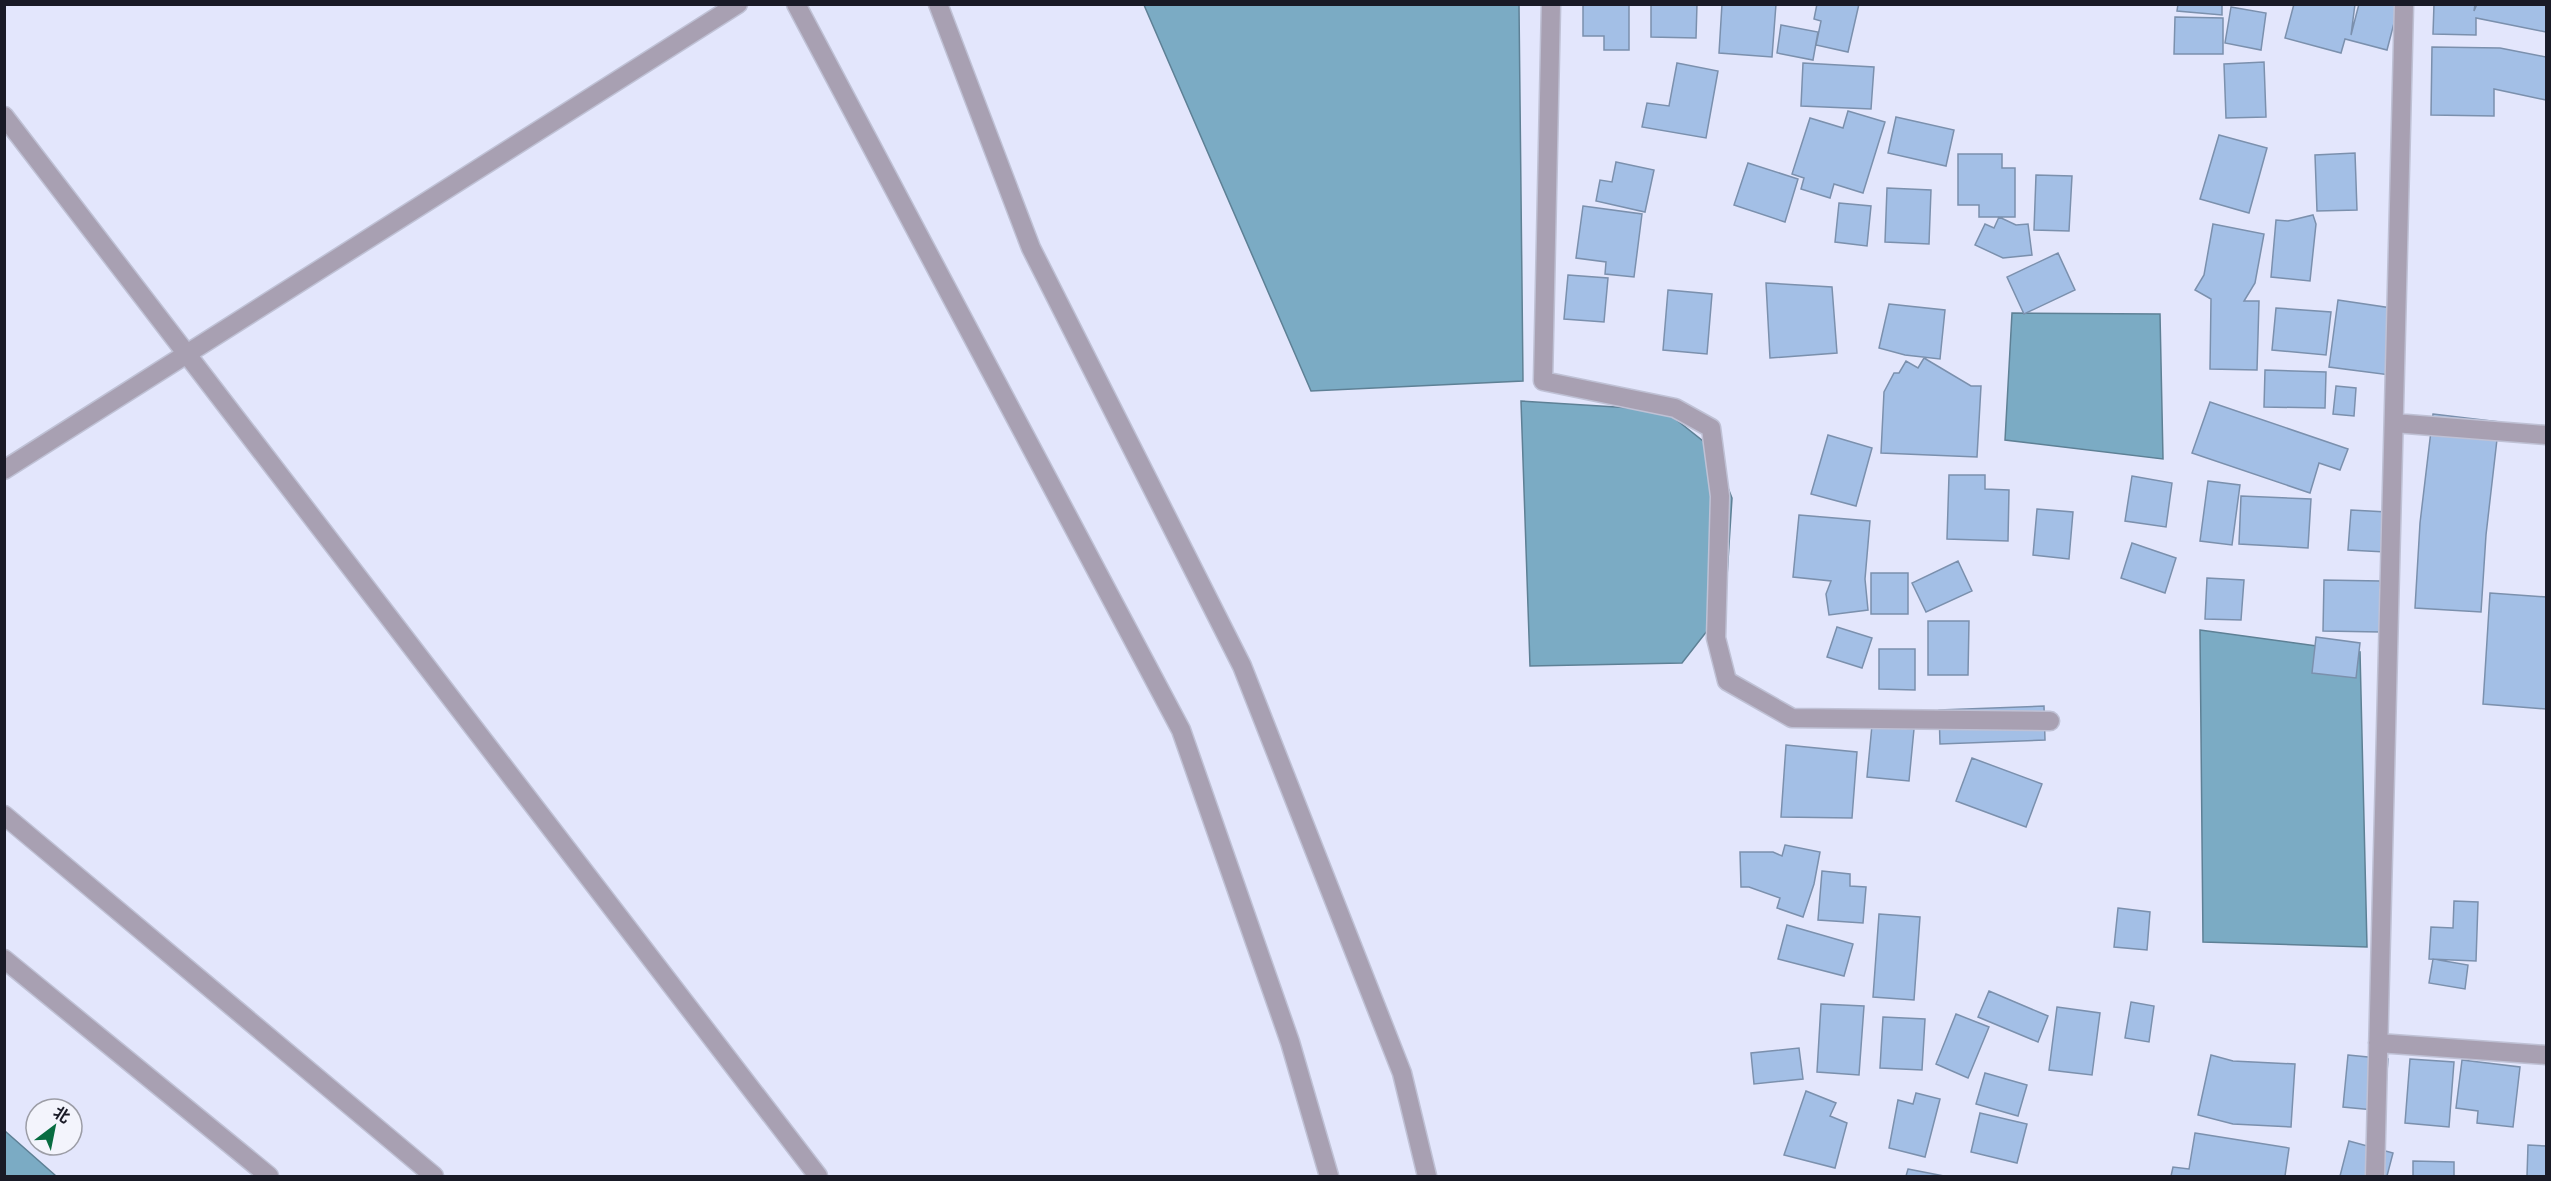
<svg xmlns="http://www.w3.org/2000/svg" width="2551" height="1181" viewBox="0 0 2551 1181" font-family="Bitter,'Noto Sans SC',serif">
  <rect width="100%" height="100%" fill="#e3e6fc"/>
  <!-- water -->
  <path fill="#7babc4" stroke="#5e8095" stroke-width="1.5" d="M1144,5h375l4,376 -212,10z
    M2012,313l148,1 3,145 -158,-19z
    M1521,401l143,9 49,39 19,49 -7,110 -43,55 -152,3z
    M2200,630l160,22 7,295 -164,-5z
    M5,1131l51,45h-51z"/>
  <!-- building -->
  <path fill="#a3bfe6" stroke="#7b90ad" stroke-width="1.5" d="M1583,4h46v46h-25v-14h-21z
    M1651,4h46l-1,34 -45,-1z
    M1722,4h54l-4,53 -53,-4z
    M1817,4h42l-11,48 -32,-7 5,-24 -7,-2z
    M2178,4h44v11l-45,-4z
    M2294,4h61l-4,31 8,-31h40l-12,46 -42,-11 -4,14 -56,-15z
    M2434,4h41l-1,7 3,-7h69v28l-70,-14v17l-43,-1z
    M2231,7l35,6 -5,37 -36,-7z
    M2175,17l48,1v36h-49z
    M1781,25l37,7 -5,28 -36,-7z
    M2432,47l68,1 46,9v43l-52,-11v27l-63,-1z
    M2264,62l2,55 -40,1 -2,-54z
    M1677,63l41,8 -12,67 -64,-11 5,-24 22,3z
    M1803,63l71,4 -3,42 -70,-3z
    M1848,111l37,11 -22,71 -29,-9 -4,14 -29,-9 3,-11 -12,-4 18,-56 33,10z
    M1896,117l58,13 -8,36 -58,-13z
    M2219,135l48,13 -18,65 -49,-14z
    M2355,153l2,57 -40,1 -2,-56z
    M1958,154h44v14h13v49h-36v-12h-21z
    M1616,162l38,8 -9,42 -49,-11 4,-21 12,2z
    M1748,163l50,16 -13,43 -51,-17z
    M2036,175l36,1 -3,55 -35,-1z
    M1887,188l44,2 -2,54 -44,-2z
    M1839,203l32,3 -4,40 -32,-4z
    M1583,206l59,8 -8,63 -29,-3 1,-12 -30,-4z
    M2313,215l3,9 -6,57 -39,-4 5,-57 12,1z
    M1999,217l17,8 12,-1 4,31 -29,3 -28,-13 10,-21 9,4z
    M2213,224l51,10 -9,49 -11,18h15l-2,69 -47,-1 1,-70 -16,-9 9,-15z
    M2058,253l17,37 -51,24 -17,-37z
    M1568,275l40,3 -4,44 -40,-3z
    M1766,283l66,4 5,66 -67,5z
    M1668,290l44,4 -5,60 -44,-4z
    M2338,300l60,9 -8,66 -61,-8z
    M1889,304l56,6 -5,49 -35,-4 -26,-7z
    M2276,308l55,4 -5,43 -54,-5z
    M1924,358l47,28h10l-4,71 -96,-4 3,-61 10,-19h5l7,-12 12,7z
    M2265,370l61,2 -1,36 -61,-1z
    M2336,386l20,2 -2,28 -21,-2z
    M2210,402l138,47 -8,21 -21,-7 -9,30 -118,-40z
    M2433,414l66,8 -13,113 -5,77 -66,-4 5,-85z
    M1828,435l44,13 -16,58 -45,-12z
    M1949,475h36v14l24,1 -1,51 -61,-2z
    M2132,476l40,7 -6,44 -41,-6z
    M2208,481l32,4 -8,60 -32,-4z
    M2241,496l70,3 -3,49 -69,-4z
    M2037,509l36,3 -4,47 -36,-4z
    M2351,510l36,2 -2,40 -37,-2z
    M1799,515l71,6 -5,58 3,31 -39,5 -3,-21 5,-13 -38,-4z
    M2132,543l44,15 -11,35 -44,-15z
    M1958,561l14,30 -46,21 -14,-29z
    M1871,573h37v41h-37z
    M2207,578l37,2 -3,40 -36,-1z
    M2324,580l56,1v51l-57,-1z
    M2490,593l56,4v112l-63,-5z
    M1928,621h41l-1,54h-40z
    M1837,627l35,11 -10,30 -35,-11z
    M2316,637l44,6 -4,35 -44,-5z
    M1879,649h36v41l-36,-1z
    M2044,706l1,34 -105,4 -1,-34z
    M1872,725l42,4 -5,52 -42,-4z
    M1786,745l71,7 -5,66 -71,-1z
    M1972,758l70,26 -16,43 -70,-26z
    M1785,845l35,7 -6,32 -11,33 -26,-9 3,-10 -31,-11h-8l-1,-35h33l9,4z
    M1822,871l28,3v12l16,1 -3,36 -45,-3z
    M2454,901l24,1 -2,59 -47,-2 2,-32 22,1z
    M2118,908l32,4 -3,38 -33,-3z
    M1879,914l41,3 -6,83 -41,-3z
    M1787,925l66,19 -9,32 -66,-17z
    M2433,959l35,6 -3,24 -36,-6z
    M1989,991l59,25 -10,26 -60,-25z
    M2131,1002l23,4 -5,36 -24,-4z
    M1821,1004l43,2 -5,69 -42,-3z
    M2057,1007l43,6 -8,62 -43,-5z
    M1956,1014l33,13 -21,51 -32,-14z
    M1883,1017l42,2 -3,51 -42,-2z
    M1799,1048l4,31 -49,5 -3,-31z
    M2211,1055l22,6 62,3 -4,63 -58,-3 -35,-9z
    M2348,1055l40,4 -4,52 -41,-4z
    M2410,1059l44,3 -5,65 -44,-4z
    M2462,1060l58,7 -7,60 -36,-4 1,-12 -22,-3z
    M1985,1073l42,12 -9,31 -42,-12z
    M1806,1091l30,12 -6,13 17,7 -12,45 -51,-13z
    M1916,1093l24,6 -15,58 -36,-9 9,-48 15,4z
    M1980,1113l47,11 -10,39 -46,-11z
    M2195,1133l94,15 -4,28h-114l2,-9 16,2z
    M2349,1141l44,12 -6,23h-47z
    M2528,1145l18,1v30h-19z
    M2413,1161l41,1v14h-41z
    M1908,1169l36,7h-38z"/>
  <g fill="none" stroke-linecap="round" stroke-linejoin="round">
    <!-- minor casing -->
    <g stroke="#bfc1d5" stroke-width="21">
      <path id="minor" d="M796,4l385,726 109,312 39,134
        M938,4l93,244 211,418 160,407 25,103
        M1551,4l-8,377 132,27 36,20 9,68 -4,142 11,43 65,37 258,3
        M4,116l814,1060
        M2394,423l152,12
        M4,470l734,-466
        M4,815l430,361
        M4,959l265,217
        M2378,1043l168,12
        M2375,1176l29,-1172"/>
    </g>
    <!-- minor -->
    <use href="#minor" stroke="#a8a0b2" stroke-width="18"/>
  </g>
  <!-- border -->
  <rect width="2551" height="1181" fill="none" stroke="#191a26" stroke-width="12"/>
  <!-- north arrow -->
  <g transform="translate(54 1127) rotate(32)"><circle r="28" fill="#f3f4fc" stroke="#9c9da6" stroke-width="1.5"/>
  <path d="M0-4.5L10 22L0 15L-10 22Z" fill="#076c41"/>
  <text y="-9" font-size="16" font-weight="bold" text-anchor="middle" fill="#191a26">北</text>
  </g>
</svg>
